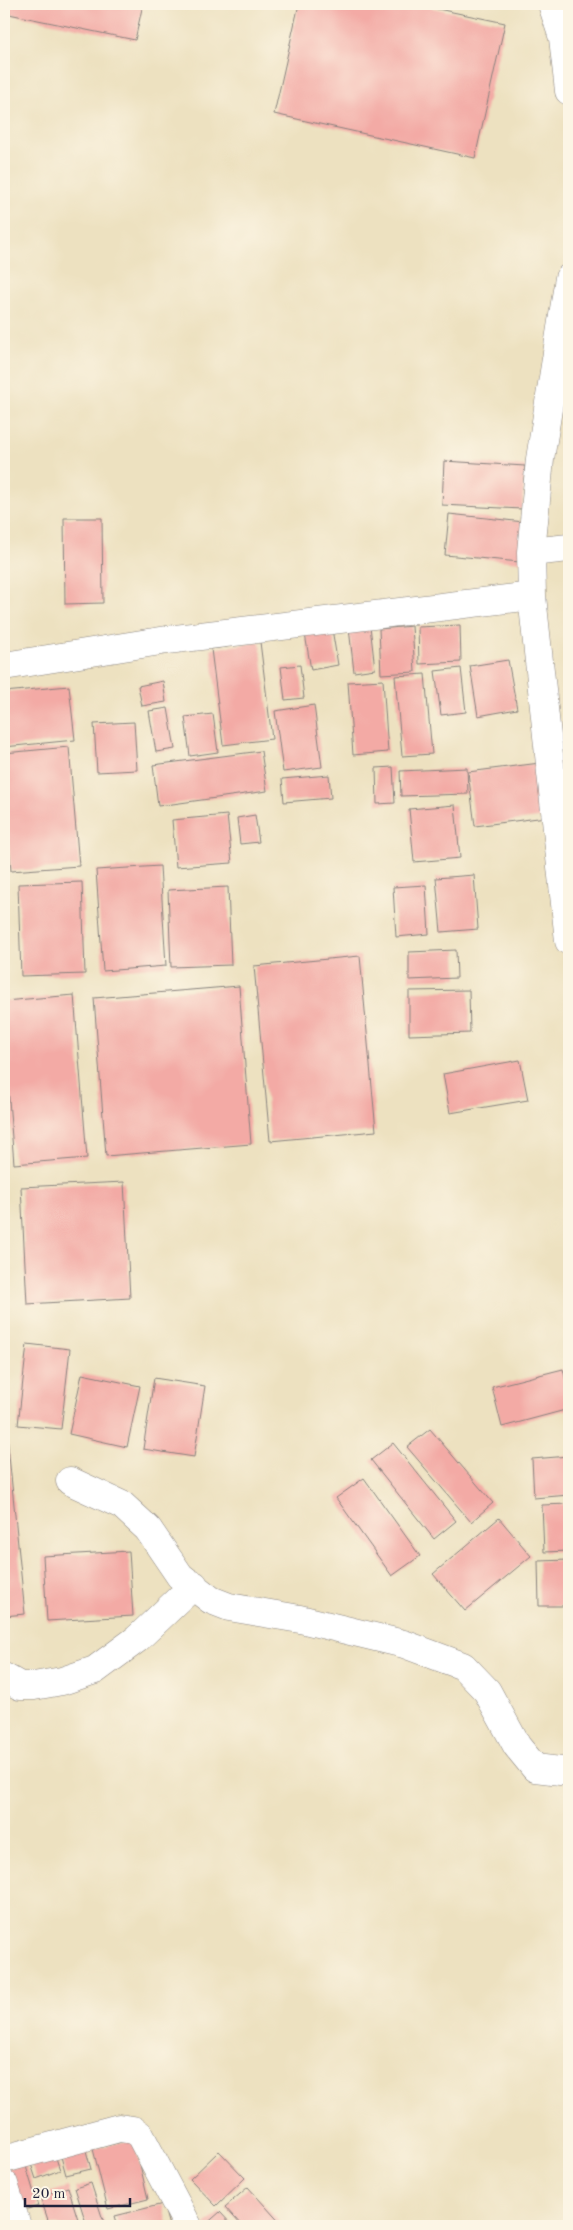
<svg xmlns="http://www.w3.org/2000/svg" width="573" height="2230" viewBox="0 0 573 2230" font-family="'Old Standard TT',serif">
  <rect width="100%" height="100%" fill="#fcf5e5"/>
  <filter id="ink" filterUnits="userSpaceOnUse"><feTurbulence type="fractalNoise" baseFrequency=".02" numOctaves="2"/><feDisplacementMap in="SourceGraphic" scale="10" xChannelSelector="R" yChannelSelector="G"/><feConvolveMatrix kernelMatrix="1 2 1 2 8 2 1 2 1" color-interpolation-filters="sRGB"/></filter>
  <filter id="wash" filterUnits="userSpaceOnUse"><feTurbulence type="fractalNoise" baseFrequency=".0096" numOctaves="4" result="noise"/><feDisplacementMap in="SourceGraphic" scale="20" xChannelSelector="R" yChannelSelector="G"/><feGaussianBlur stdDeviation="1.12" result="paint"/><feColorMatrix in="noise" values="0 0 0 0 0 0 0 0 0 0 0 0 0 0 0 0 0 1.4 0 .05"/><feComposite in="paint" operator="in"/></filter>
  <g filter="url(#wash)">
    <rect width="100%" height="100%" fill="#ede1c0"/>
    <g id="blocks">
      <!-- building -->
      <path fill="#f3aaa5" d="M4,4h139l-8,36 -131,-27z
        M299,4h115l91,19 -30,135 -201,-44z
        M444,461l81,5 -3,43 -80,-4z
        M449,514l75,8 -4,40 -75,-7z
        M64,518h38l1,85 -38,1z
        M331,623l7,42 -27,5 -7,-42z
        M460,625l1,37 -42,2 -1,-37z
        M370,626l5,43 -21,3 -5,-44z
        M412,626l3,46 -34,2 -2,-45z
        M260,642l12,97 -49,6 -12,-96z
        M508,660l9,49 -39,7 -8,-50z
        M300,665l4,33 -19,2 -4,-33z
        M461,668l5,44 -25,3 -6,-44z
        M425,674l7,80 -30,2 -7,-80z
        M383,680l5,72 -35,3 -5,-73z
        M163,681l3,21 -24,4 -4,-20z
        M69,686l6,54 -71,7v-55z
        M314,705l8,62 -39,5 -8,-61z
        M168,708l7,41 -19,3 -7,-41z
        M213,714l5,38 -28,4 -5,-39z
        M134,722l3,48 -40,2 -3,-48z
        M69,747l10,119 -68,5 -7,-86v-32z
        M261,751l6,40 -109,15 -5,-41z
        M548,762l6,54 -79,10 -7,-54z
        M393,767l2,36 -18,1 -1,-36z
        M467,768l1,26 -67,2 -1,-25z
        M329,775l2,23 -47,4 -2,-23z
        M455,805l5,53 -46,4 -5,-53z
        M227,815l5,48 -56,4 -4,-47z
        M255,815l4,27 -19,2 -3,-26z
        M160,866l6,100 -63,5 -7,-101z
        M474,875l4,54 -37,3 -5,-54z
        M82,882l3,92 -64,2 -3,-92z
        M426,885l3,49 -33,3 -3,-50z
        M228,887l3,78 -60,2 -3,-77z
        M456,950l1,28 -48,2v-28z
        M360,956l16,175 -106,10 -16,-175z
        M239,986l12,158 -145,12 -12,-158z
        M469,990l1,43 -61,2v-44z
        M74,995l13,163 -73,6 -10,-129v-34z
        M520,1060l8,40 -78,13 -7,-39z
        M124,1182l6,116 -103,6 -6,-117z
        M27,1344l43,5 -9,80 -43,-4z
        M563,1369l6,24v16l-67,18 -10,-40z
        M82,1374l58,12 -13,61 -58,-13z
        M154,1378l51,8 -11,71 -51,-8z
        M4,1406l21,208 -21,2z
        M430,1429l63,74 -22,19 -64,-75z
        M393,1443l63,78 -22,18 -63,-79z
        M569,1456v39l-35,3 -2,-39z
        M364,1478l56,78 -28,20 -56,-78z
        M569,1504v47l-25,1 -2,-47z
        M499,1518l32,38 -66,55 -32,-37z
        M129,1551l4,65 -86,5 -4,-65z
        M569,1560v46h-30l-1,-45z
        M134,2139l14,60 -40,10 -15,-60z
        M85,2147l6,22 -25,6 -6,-22z
        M219,2151l26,27 -29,28 -26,-27z
        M55,2155l5,15 -24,9 -5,-15z
        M25,2163l13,43 -17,5 -13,-43z
        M91,2183l14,43h-18l-12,-38z
        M68,2187l12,39h-30l-10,-30z
        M248,2187l35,39h-41l-17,-19z
        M163,2204l6,22h-51l-3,-10z
        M220,2212l13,14h-29z"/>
    </g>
  </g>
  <g filter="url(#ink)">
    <use href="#blocks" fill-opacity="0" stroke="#88827e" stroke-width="1"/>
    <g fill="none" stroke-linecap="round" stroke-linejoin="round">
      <!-- minor casing -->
      <g stroke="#88827e" stroke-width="29">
        <path id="minor" d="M552,4l11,34 6,53
          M569,278l-29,181 -9,93 1,44 37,345
          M531,552l38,-4
          M4,666l163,-26 365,-44
          M70,1481l52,24 26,24 32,47 31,24 18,7 71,12 104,25 59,22 24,25 30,55 18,22 34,4
          M4,1677l16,9h14l28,-5 33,-11 42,-31 57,-54
          M4,2159l115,-31 14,2 7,5 48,91
          M4,2184l13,42"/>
      </g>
      <!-- minor -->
      <use href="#minor" stroke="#fff" stroke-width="28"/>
    </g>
  </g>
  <!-- margin -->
  <rect width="573" height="2230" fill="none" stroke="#fcf5e5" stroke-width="20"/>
  <!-- scale -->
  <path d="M25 2198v8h105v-8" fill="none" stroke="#22223b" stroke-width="2.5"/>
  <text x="32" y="2198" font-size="15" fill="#22223b" stroke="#fcf5e5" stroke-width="4" paint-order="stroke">20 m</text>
</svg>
